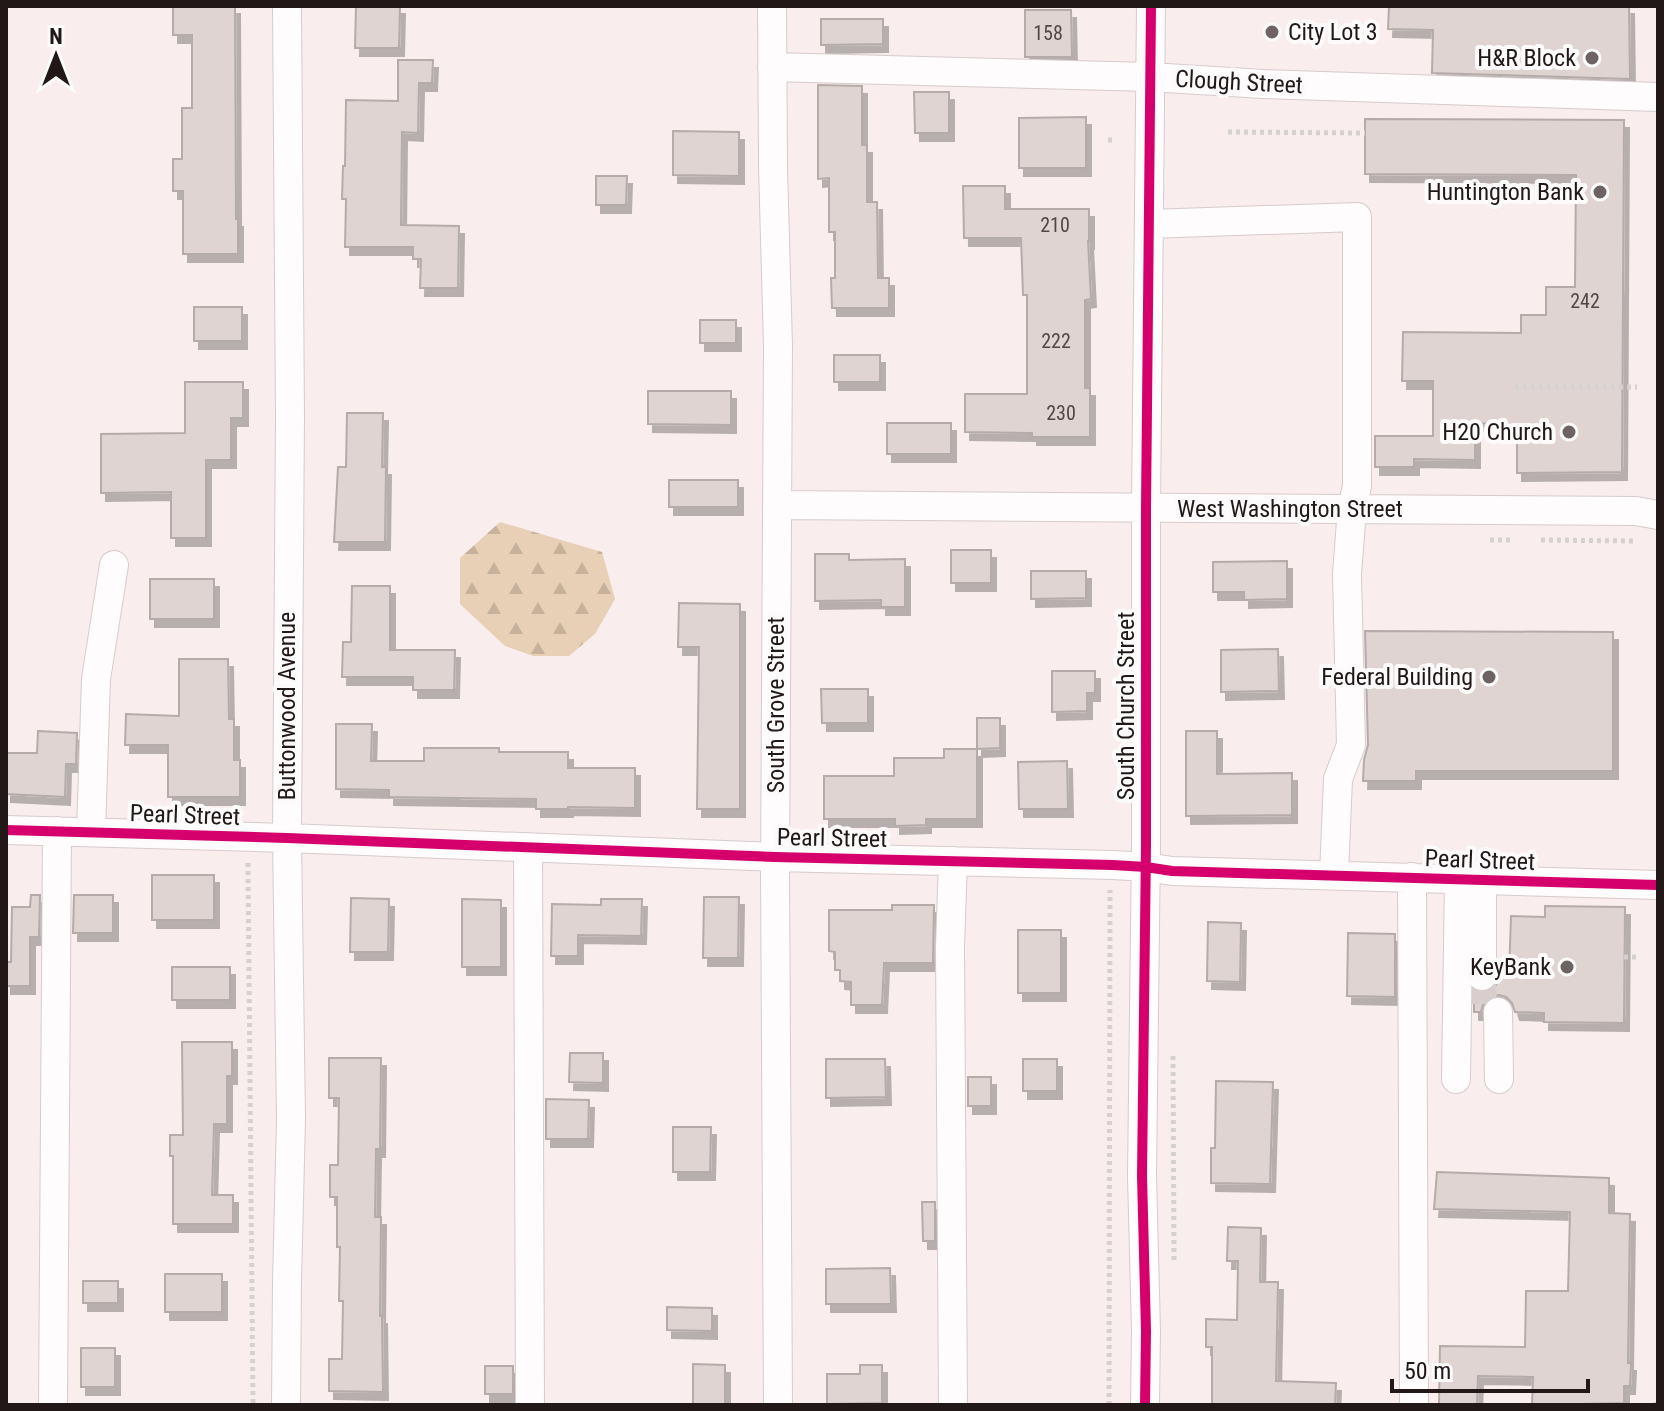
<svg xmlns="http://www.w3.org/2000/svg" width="1664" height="1411" viewBox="0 0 1664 1411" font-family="'Roboto Condensed',sans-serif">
  <defs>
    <pattern id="forest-firs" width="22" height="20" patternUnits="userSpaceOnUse" patternTransform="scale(2)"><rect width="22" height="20" fill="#e7d0b5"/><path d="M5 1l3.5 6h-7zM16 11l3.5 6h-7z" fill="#c6b29b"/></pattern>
    <filter id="shadow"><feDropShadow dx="5" dy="8" stdDeviation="0" flood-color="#0004"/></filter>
  </defs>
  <rect width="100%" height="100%" fill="#f9eded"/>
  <!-- forest -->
  <path fill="url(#forest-firs)" d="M500,522l102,30 13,47 -20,35 -26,22h-36l-28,-10 -45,-42v-46z"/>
  <!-- building -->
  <path fill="#dfd4d2" stroke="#b5aca9" stroke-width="2" filter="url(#shadow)" d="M173,6h62l1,213h2v35h-55v-63h-10v-32h9v-51h10v-73h-19z
    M356,6h44l-1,42h-44z
    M1389,6h240l1,73 -198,-6 1,-43 -45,-1z
    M1025,10h46l1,47h-47z
    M821,19h62v25l-62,1z
    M398,60h35l-1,23h-13l-1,50 -16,-1 -1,93 58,1 -1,62h-38l1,-29h-8v-12h-68l1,-48h-4l1,-33h2l1,-66 52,1z
    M818,85l44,1v59h5v57h10l1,76h11v30h-57l-1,-30h4v-46h-6v-54l-11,1z
    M914,92h35v41h-34z
    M1086,117v51h-67v-50z
    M1365,119l259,1 -2,352 -105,1v-48l-42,-2v37l-61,-1v8h-39v-31h58v-55h-31l1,-49 118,1v-18h25v-28h29l1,-112 -211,-1z
    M673,131l66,1v44l-66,-1z
    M596,176h31l-1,29h-30z
    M963,186h42v23h84v32h-1l3,58 -6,1v88h5v49h-58v-4l-67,-1v-38h62v-99h-4l-2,-57h-57z
    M194,307h48v34h-48z
    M700,320h36v23h-36z
    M834,355h46v27h-46z
    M185,382h58v36h-12v42h-25v78h-35v-46l-70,1v-59l84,-1z
    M648,391h83v34l-83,-1z
    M347,413h36l-1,54h4l-1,75h-51l4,-75h8z
    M887,423h64v31h-64z
    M669,480h69v27h-69z
    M951,550h40v33h-40z
    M815,554h34v6l56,-1v48h-24v-7l-66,1z
    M1287,561v38l-43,1v-8h-31v-30z
    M1031,571h55v27l-55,1z
    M150,579h64v40h-64z
    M352,586h38v64h65l-1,40h-41v-13h-71l1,-35h8z
    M679,603l61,1v205h-43l2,-162h-21z
    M1365,631l248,1v139h-197v10h-53l1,-21 4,-15z
    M1278,649l1,42 -58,1v-42z
    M179,659h49l1,60h5v41h6v37h-72v-52h-43l1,-31 53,2z
    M1052,671h43v22h-8v18l-35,1z
    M821,689h47v34h-46z
    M977,718h23v30l-23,1z
    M336,724h36l-1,37h53v-13h75v4h69v16h67v40l-67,-1v2h-32v-10l-147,-2v-7l-53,-1z
    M38,731l39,2 -1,31h-10l-1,33 -59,-3v-41h31z
    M1186,731h31v43l75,-1v42l-106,1z
    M944,749h33v70h-51v6l-31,1v-7h-71v-43h70v-18h50z
    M1067,761l1,48h-49l-1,-47z
    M152,875h62v45h-62z
    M31,895h9l-1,42h-9v49h-24v-24h5l1,-55h18z
    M74,895h39v38h-40z
    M704,897h35l-1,61h-35z
    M351,898l38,1 -1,53h-38z
    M462,899l39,1v67h-39z
    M601,899h41l-1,37 -63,-1v21h-27l1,-52 49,1z
    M892,905h42l-1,58h-49l-2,42h-31v-23l-11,-1v-11h-5v-18l-6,-1v-41h63z
    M1545,906l80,1 -1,116 -80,-1v-9l-29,-1 -3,-9 -6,-6 -7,-2 -10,3 -6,6 -2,8h-7v-21l9,2 7,-2 6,-6 3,-9h10l2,-60 34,1z
    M1208,922l33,1 -1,59 -33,-1z
    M1018,930h43v63h-43z
    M1348,933l47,1v63l-48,-1z
    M172,967h58v33h-58z
    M182,1042h50v34h-5v48h-13l-2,71h21v29h-60v-68h-3v-21h13z
    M570,1053h33v30l-34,-1z
    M329,1058h52l-1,91h-4l-1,68h6l-1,99h2l1,76 -54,-1v-32h13l1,-58h-4l1,-54h-3v-50h-7v-32h8l1,-67h-10z
    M826,1059h59l1,38 -60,1z
    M1023,1059h34v32h-34z
    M968,1077h23v29h-23z
    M1216,1081l57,1 -3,102 -59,-1v-35h4z
    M546,1099l43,1 -1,39h-42z
    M673,1127h38l-1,45h-37z
    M1437,1172l172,6v35l21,1 -2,149h3l-1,23h-6v17l-92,2 1,-28 -55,-1 -1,29h-38l1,-59 85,1 1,-56h42l2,-79 -136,-3z
    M922,1202h13v39h-12z
    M1228,1227l33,1 -1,54h18l-2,99 60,2 -1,22h-123v-58h-6v-28l31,1 1,-59h-11z
    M890,1268l1,36h-65v-35z
    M165,1274h57v38h-57z
    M83,1281h35v22h-35z
    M667,1307l45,1v23l-45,-1z
    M81,1348h34v39h-34z
    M693,1364l32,1v39h-32z
    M860,1365h22v38l-55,1v-30h33z
    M485,1366h28v28h-28z"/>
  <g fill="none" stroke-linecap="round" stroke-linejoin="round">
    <!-- minor-tunnel -->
    <path stroke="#d9cdcd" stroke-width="28" stroke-dasharray="28 14" stroke-linecap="butt" d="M1482,976l1,36"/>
    <!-- minor casing -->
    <g stroke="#d7cbcc" stroke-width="30">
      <path id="minor" d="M772,6l1,161 5,179 -3,525 3,534
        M772,67l378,10 113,7 395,13
        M1149,224l208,-7v269l-5,23 -5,65 4,171 -13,34 -4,96
        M777,505l859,6 22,4
        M6,830l281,8 488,19 338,8 33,2 26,4 486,14
        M91,832l5,-153 18,-114
        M528,847l2,558
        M1412,877l2,528
        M1482,880v96
        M1498,1012l1,67
        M1456,1079l3,-200
        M53,1405l4,-574
        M286,1405l1,-123 4,-163 -4,-281 3,-422 -3,-410
        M953,1405l-3,-458 3,-86
        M1145,1405l1,-74 -4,-155 4,-330v-338l5,-502"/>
    </g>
    <!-- path -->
    <path stroke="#d5d1d1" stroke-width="5" stroke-dasharray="4 4" stroke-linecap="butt" d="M1228,132l137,1
      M1108,140h7
      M1515,387h122
      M1490,540h23
      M1541,540l94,1
      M248,863l5,542
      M1624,957h16
      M1173,1056l1,206
      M1109,1405l1,-515
      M1654,1405l3,-1"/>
    <!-- minor -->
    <use href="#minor" stroke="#fefcfc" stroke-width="28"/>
    <!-- cycleway casing -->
    <g stroke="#fbfbfb" stroke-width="15">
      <path id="cycleway" d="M6,830l281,8 488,19 338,8 33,2 26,4 486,14
        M1145,1405l1,-74 -4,-155 4,-330v-338l5,-502"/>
    </g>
    <!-- cycleway -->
    <use href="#cycleway" stroke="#d6006c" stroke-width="10"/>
  </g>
  <!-- markers -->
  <g fill="#6d6363" stroke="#fbfbfb" stroke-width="3">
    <circle cx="1272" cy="32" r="8"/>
    <circle cx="1592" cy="58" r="8"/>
    <circle cx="1600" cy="192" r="8"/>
    <circle cx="1569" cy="432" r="8"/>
    <circle cx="1489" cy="677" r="8"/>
    <circle cx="1567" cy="967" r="8"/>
  </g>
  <g text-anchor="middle" stroke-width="8" stroke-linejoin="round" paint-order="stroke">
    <!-- number labels -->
    <g font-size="20" fill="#514746">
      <text x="1048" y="40">158</text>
      <text x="1055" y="232">210</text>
      <text x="1585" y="308">242</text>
      <text x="1056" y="348">222</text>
      <text x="1061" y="420">230</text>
    </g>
    <!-- poi labels -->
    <g font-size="24" fill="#221818" stroke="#fbfbfb" text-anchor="end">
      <text x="1288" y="40" text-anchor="start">City Lot 3</text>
      <text x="1576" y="66">H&amp;R Block</text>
      <text x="1584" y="200">Huntington Bank</text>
      <text x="1553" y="440">H20 Church</text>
      <text x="1473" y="685">Federal Building</text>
      <text x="1551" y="975">KeyBank</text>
    </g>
    <!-- street labels -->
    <g font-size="24" fill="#221818" stroke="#fbfbfb">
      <text transform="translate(1239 82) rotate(3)" y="8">Clough Street</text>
      <text x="1290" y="517">West Washington Street</text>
      <text transform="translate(776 705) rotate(-90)" y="8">South Grove Street</text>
      <text transform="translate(287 706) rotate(-90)" y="8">Buttonwood Avenue</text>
      <text transform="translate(1126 706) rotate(-90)" y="8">South Church Street</text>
      <text transform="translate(185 815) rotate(2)" y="8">Pearl Street</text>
      <text transform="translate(832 838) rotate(1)" y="8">Pearl Street</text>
      <text transform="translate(1480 860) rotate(2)" y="8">Pearl Street</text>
    </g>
  </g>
  <!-- border -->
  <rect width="1664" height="1411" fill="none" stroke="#221818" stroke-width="16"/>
  <!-- north arrow -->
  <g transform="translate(56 56)" stroke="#fbfbfb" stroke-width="6" paint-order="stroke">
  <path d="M0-6L14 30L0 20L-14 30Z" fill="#221818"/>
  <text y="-12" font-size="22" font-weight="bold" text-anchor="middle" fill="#221818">N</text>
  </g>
  <!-- scale -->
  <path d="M1392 1379v12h196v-12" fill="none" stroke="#221818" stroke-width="4"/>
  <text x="1404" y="1379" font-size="24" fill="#221818" stroke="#fbfbfb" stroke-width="6" paint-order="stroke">50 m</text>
</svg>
